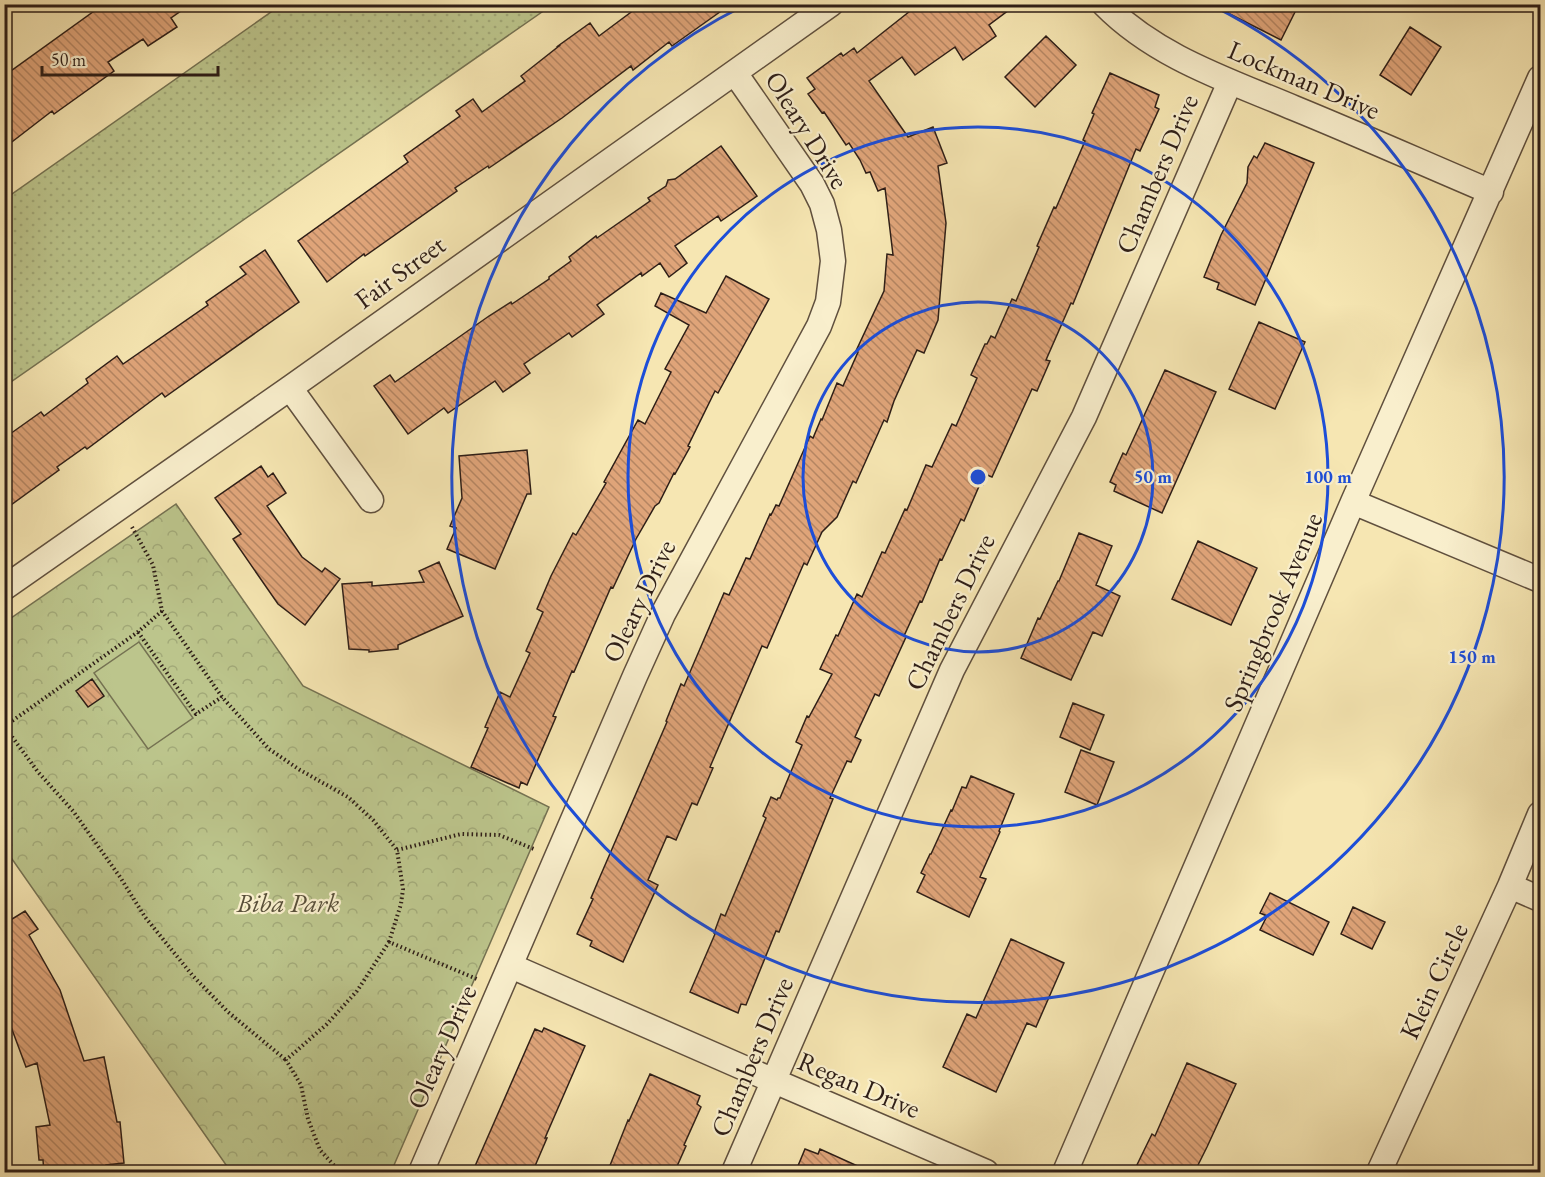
<svg xmlns="http://www.w3.org/2000/svg" width="1545" height="1177" viewBox="0 0 1545 1177" font-family="'EB Garamond',serif">
  <defs>
    <pattern id="grass-dots" width="8" height="8" patternUnits="userSpaceOnUse" patternTransform="scale(1.5)"><rect width="8" height="8" fill="#bcc58c"/><path d="M2 2h.1M6 6h.1" fill="none" stroke="#a2a978" stroke-width="1.8" stroke-linecap="round"/></pattern>
    <pattern id="park-crowns" width="20" height="18" patternUnits="userSpaceOnUse" patternTransform="scale(1.5)"><rect width="20" height="18" fill="#bcc58c"/><path d="M2 6a3 3 0 1 1 6 0M12 15a3 3 0 1 1 6 0" fill="none" stroke="#a2a978"/></pattern>
    <pattern id="building-back-hatch" width="6" height="6" patternUnits="userSpaceOnUse" patternTransform="scale(1.5)"><rect width="6" height="6" fill="#dfa479"/><path d="M-1 5l2 2M0 0l6 6M5-1l2 2" fill="none" stroke="#b58562"/></pattern>
  </defs>
  <rect width="100%" height="100%" fill="#f6e6b2"/>
  <filter id="stains"><feTurbulence type="fractalNoise" baseFrequency=".00333" numOctaves="4"/><feColorMatrix values="0 0 0 0 .2 0 0 0 0 .09 0 0 0 0 .02 0 0 0 .5 -.17"/></filter>
  <radialGradient id="worn" r=".72"><stop offset=".6" stop-color="#630" stop-opacity="0"/><stop offset="1" stop-color="#630" stop-opacity=".3"/></radialGradient>
  <!-- grass -->
  <path fill="url(#grass-dots)" stroke="#757252" stroke-width="1.5" d="M281,5h271l-547,381v-187z"/>
  <!-- park -->
  <path fill="url(#park-crowns)" stroke="#757252" stroke-width="1.5" d="M176,504l127,182 246,121 -158,365h-160l-226,-323 -1,-226z"/>
  <!-- pitch -->
  <path fill="#bcc58c" stroke="#757252" stroke-width="1.5" d="M139,642l54,76 -45,31 -54,-76z"/>
  <!-- building -->
  <path fill="url(#building-back-hatch)" stroke="#2e1e17" stroke-width="1.5" d="M104,4h87l-20,14 6,9 -29,19 -5,-7 -35,23 6,9 -60,43 -2,-3 -48,37v-72z
    M642,4h89l-59,42 -3,-4 -36,28 -2,-4 -69,52 -73,50 -1,-2 -33,22 2,3 -92,65 -1,-2 -37,28 -29,-41 110,-79 -4,-6 56,-40 -4,-5 17,-12 9,13 43,-31 -4,-5 38,-30h-1l32,-23 9,13z
    M919,4h98l-28,21 7,11 -33,24 -8,-13 -40,28 -13,-18 -33,24 39,56 25,-10 14,36 -9,3 8,57 -8,97 -14,33 -7,-3 -23,51 -7,21 -3,-2 -28,63 -3,-2 -16,36 -15,15 -15,33 -3,-2 -37,85 -5,-2 -52,121 3,1 -16,37 -5,-2 -16,37 -9,-4 -19,44 10,5 -35,77 -33,-16 2,-5 -15,-7 16,-35 -2,-1 8,-19 68,-157 -1,-1 15,-37 3,2 40,-93 5,2 17,-37 4,1 20,-45 1,1 5,-10 3,1 31,-70 3,2 8,-19 1,1 15,-37 6,3 15,-34 -2,-1 28,-60 3,-37 6,1 -8,-67 -7,3 -8,-19 -4,1 -6,-13 -11,-17 -3,2 -22,-33 -2,1 -14,-19 7,-5 -8,-11 34,-25 2,3 11,-8 3,5z
    M1210,4h89l-18,36z
    M1410,27l31,20 -30,48 -31,-20z
    M1046,36l30,29 -41,42 -30,-30z
    M1110,73l49,22 -4,12 4,2 -19,42 -4,-2 -63,155 -2,-1 -25,57 4,1 -13,30 -5,-2 -40,88 -5,-2 -4,10 -3,-1 -16,37 -3,-2 -19,41 -2,-1 -18,43 -2,-1 -16,35 2,1 -27,59 -4,-2 -20,43 6,3 -10,22 -4,-1 -17,37 3,1 -54,133 -3,-1 -30,74 -5,-1 -3,9 -48,-21 25,-58 -1,-1 7,-19 4,2 41,-98 -3,-2 8,-19 6,3 1,-2h2l22,-53 -6,-3 11,-26 2,1 23,-43 -12,-5 16,-34 2,1 19,-42 5,3 20,-45 3,1 20,-44 2,1 19,-45 6,2 20,-43 4,2 21,-48 -6,-3 14,-31h2l4,-8 4,2 17,-39 4,2 23,-54 -2,-1 17,-39 2,1 29,-67 -2,-1 11,-26 -2,-1z
    M1265,143l49,20 -59,142 -38,-16 2,-6 -15,-6 17,-42 26,-52 1,-16 6,-11 3,2z
    M721,146l36,50 -36,25 -3,-5 -43,30 12,17 -18,14 -9,-14 -18,13 -1,-3 -44,32 7,9 -32,23 -3,-4 -45,31 6,9 -27,19 -8,-11 -47,32 -4,-5 -36,26 -34,-48 16,-11 5,7 94,-66 22,-14 1,2 37,-25v-2l22,-16 -2,-4 27,-21 1,2 53,-37 -2,-3 18,-12 2,-6 7,-1z
    M265,250l34,52 -134,95 -3,-4 -75,56 -2,-2 -28,20 2,3 -55,40v-68l8,-6 -2,-2 31,-22 3,4 44,-33 -2,-4 31,-23 6,8 85,-59 -2,-3 40,-28 -6,-7z
    M726,276l43,23 -51,94 -3,-2 -27,55 2,1 -15,27 -1,-1 -15,30 -4,3 -19,33 -23,49 -2,-1 -37,85 -2,-1 -19,45 3,1 -29,68 -6,-3 -2,6 -48,-21 17,-39 -3,-1 15,-35 10,5 20,-44 -4,-2 17,-39 -6,-3 14,-33 22,-43 3,2 30,-52 -2,-1 34,-62 7,4 26,-52 -6,-3 24,-44 -34,-19 6,-13 45,20z
    M1259,322l46,20 -30,67 -46,-20z
    M1165,370l51,22 -54,121 -48,-22 2,-6 -6,-3 13,-29 3,2z
    M527,450l4,44h-4l-32,75 -48,-20 9,-21 -6,-2 12,-28 -3,-42z
    M261,466l7,11 5,-4 13,20 -19,13 35,51 20,15 3,-4 15,11 -35,46 -27,-21 -45,-65 8,-5 -26,-36z
    M1079,533l33,13 -16,39 24,11 -18,40 -9,-4 -22,48 -50,-22 17,-40 2,1 18,-38h1z
    M1198,541l59,27 -26,57 -59,-26z
    M439,562l24,54 -65,29v4l-29,3v-2l-20,-1 -7,-65 30,-2v4l52,-4 -5,-11z
    M92,679l12,17 -16,11 -12,-16z
    M1073,703l31,12 -14,35 -30,-13z
    M1081,750l33,12 -17,43 -32,-13z
    M971,776l43,18 -15,37 1,1 -20,45 6,2 -17,38 -52,-25 8,-17 -4,-2 9,-19h1l20,-44 1,1 10,-24 4,1z
    M1270,893l59,29 -16,33 -53,-25 7,-14 -7,-3z
    M1353,907l32,15 -13,27 -31,-15z
    M25,911l13,18 -9,6 31,55 24,71 20,-4 13,65h3l4,41 -18,2v3l-46,5h-16l-1,-13h-4l-3,-33 14,-2 -13,-62 -11,4 -22,-59v-84z
    M1011,939l53,24 -28,64 -9,-4 -31,69 -53,-25 24,-53 9,4z
    M544,1028l41,18 -40,92h2l-15,35h-60l63,-144 7,3z
    M1187,1063l49,21 -29,63 -13,26h-61l19,-39 3,2z
    M650,1074l50,22 -3,8 4,3 -17,38 2,1 -12,27h-67l21,-53 1,1z
    M805,1149l13,5 2,-5 53,24h-78z"/>
  <g fill="none" stroke-linecap="round" stroke-linejoin="round">
    <!-- street casing -->
    <g stroke="#60503e" stroke-width="27">
      <path id="street" d="M1104,4c52,53 124,76 190,104 66,27 131,56 197,84
        M290,388l81,112
        M1353,502l187,78
        M4,588l286,-200 541,-384
        M1510,886l30,13
        M511,966l240,105 235,101
        M421,1172l214,-496 28,-62 156,-288 9,-24 5,-41 -4,-31 -7,-26 -10,-20 -77,-111
        M734,1172l218,-502 132,-253 146,-335
        M1065,1172l288,-670 187,-424
        M1379,1172l131,-286 30,-72"/>
    </g>
    <!-- path -->
    <path stroke="#2e1e17" stroke-width="4" stroke-dasharray="1.5 3" stroke-linecap="butt" d="M132,527l21,38 9,46 60,86 47,52 31,21 48,27 25,23 24,30
      M138,632l58,82 26,-17
      M4,726l34,46 35,39 47,66 25,40 48,59 35,36 58,48
      M5,726l133,-94 24,-21
      M389,942l12,-38 2,-15 -6,-39 64,-16 38,1 35,14
      M340,1172l-20,-22 -12,-31 -7,-34 -15,-25 41,-36 30,-33 32,-49 88,37"/>
    <!-- street -->
    <use href="#street" stroke="#f9efcd" stroke-width="24"/>
  </g>
  <!-- distance rings -->
  <g fill="none" stroke="#1d4ed8" stroke-width="3">
    <circle cx="978" cy="477" r="175"/>
    <circle cx="978" cy="477" r="350"/>
    <path d="M1213 6A526 526 0 1 1 743 6"/>
  </g>
  <g text-anchor="middle" stroke-width="4.5" stroke-linejoin="round" paint-order="stroke">
    <!-- street labels -->
    <g font-size="27" fill="#2e1e17" stroke="#f9efcd">
      <text transform="translate(1304 80) rotate(23)" y="9">Lockman Drive</text>
      <text transform="translate(807 130) rotate(58)" y="9">Oleary Drive</text>
      <text transform="translate(1157 174) rotate(-67)" y="9">Chambers Drive</text>
      <text transform="translate(400 272) rotate(-36)" y="9">Fair Street</text>
      <text transform="translate(639 601) rotate(-64)" y="9">Oleary Drive</text>
      <text transform="translate(950 612) rotate(-64)" y="9">Chambers Drive</text>
      <text transform="translate(1273 612) rotate(-67)" y="9">Springbrook Avenue</text>
      <text transform="translate(1434 981) rotate(-65)" y="9">Klein Circle</text>
      <text transform="translate(442 1047) rotate(-66)" y="9">Oleary Drive</text>
      <text transform="translate(752 1057) rotate(-67)" y="9">Chambers Drive</text>
      <text transform="translate(859 1085) rotate(23)" y="9">Regan Drive</text>
    </g>
    <!-- park labels -->
    <g font-size="27" font-style="italic" fill="#59503a" stroke="#f9efcd">
      <text x="288" y="912">Biba Park</text>
    </g>
  </g>
  <circle cx="978" cy="477" r="9" fill="#1d4ed8" stroke="#f9efcd" stroke-width="3"/>
  <g font-size="18" text-anchor="middle" font-weight="bold" fill="#1d4ed8" stroke="#f9efcd" stroke-width="4.5" stroke-linejoin="round" paint-order="stroke">
    <text x="1153" y="483">50 m</text>
    <text x="1328" y="483">100 m</text>
    <text x="1472" y="663">150 m</text>
  </g>
  <!-- margin -->
  <rect width="1545" height="1177" fill="none" stroke="#f6e6b2" stroke-width="24"/>
  <rect x="6" y="6" width="1533" height="1165" fill="none" stroke="#2e1e17" stroke-width="3"/>
  <rect x="12" y="12" width="1521" height="1153" fill="none" stroke="#2e1e17" stroke-width="1.5"/>
  <!-- scale -->
  <path d="M42 66v9h176v-9" fill="none" stroke="#2e1e17" stroke-width="3"/>
  <text x="51" y="66" font-size="18" fill="#2e1e17" stroke="#f9efcd" stroke-width="4.5" paint-order="stroke">50 m</text>
  <rect width="100%" height="100%" filter="url(#stains)"/>
  <rect width="100%" height="100%" fill="url(#worn)"/>
</svg>
